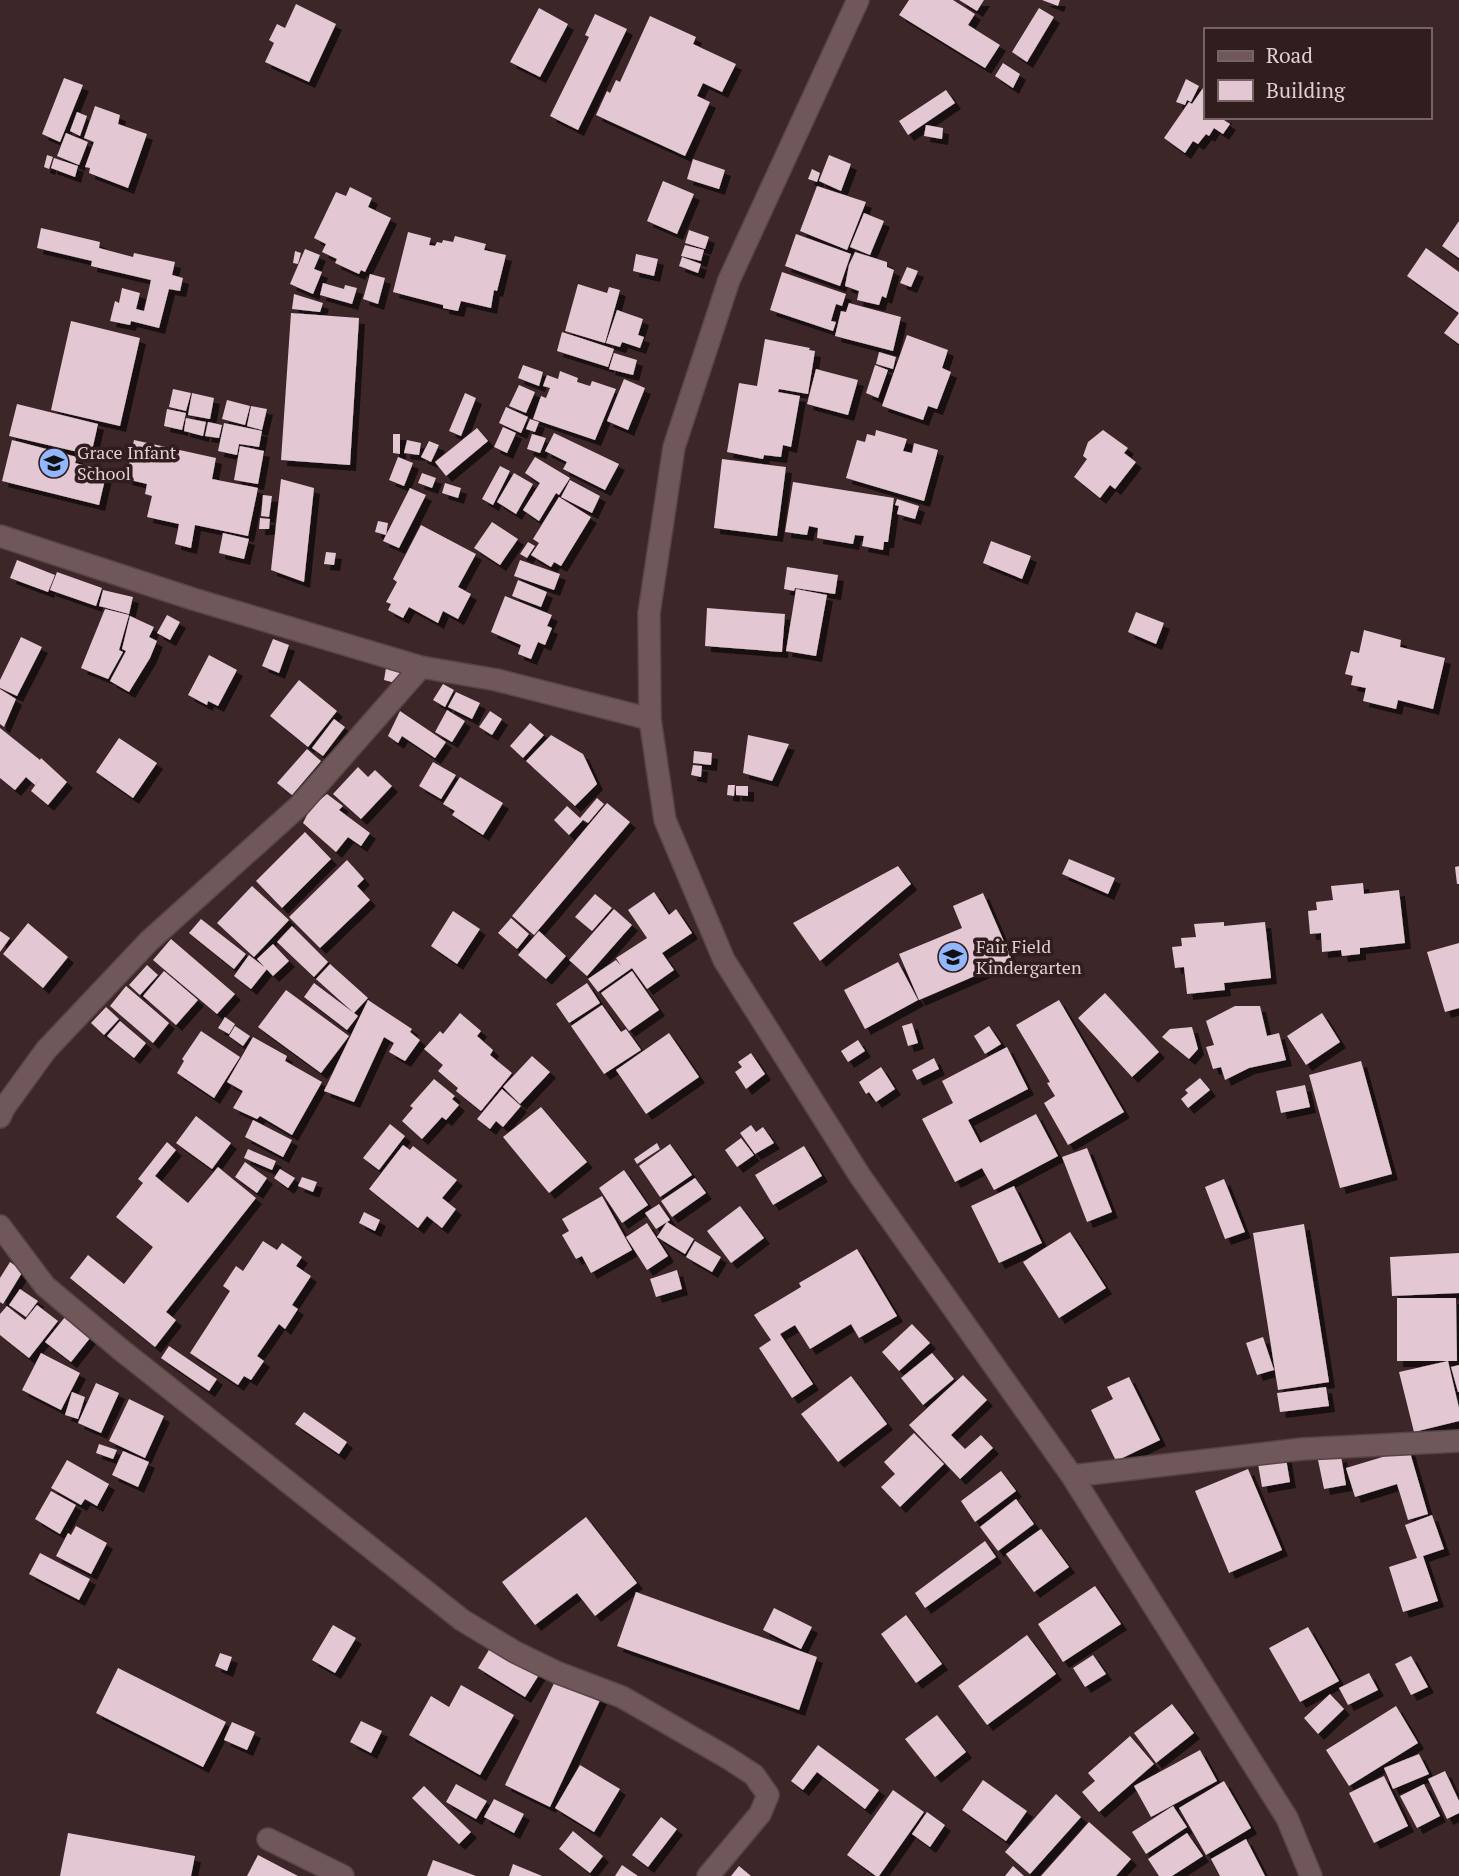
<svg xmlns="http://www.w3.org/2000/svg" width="1459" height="1876" viewBox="0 0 1459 1876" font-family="'PT Serif',serif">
  <defs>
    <filter id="shadow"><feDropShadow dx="6" dy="6" stdDeviation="0" flood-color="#0009"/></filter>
  </defs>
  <rect width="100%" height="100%" fill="#3c2628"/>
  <!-- building -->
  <path fill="#e3c8d3" filter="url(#shadow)" d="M909,0h44l22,14 -7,11 32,20 -15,23 -86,-53z
    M959,0h25l-7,11z
    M1042,0h18l-2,6z
    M296,4l40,20 -27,58 -44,-20 9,-19 -5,-3 8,-16 8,4z
    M539,8l29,16 -28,53 -30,-15z
    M1039,8l15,9 -27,45 -15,-10z
    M595,14l32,15 -49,101 -28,-14 39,-79 -4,-2z
    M650,16l46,21 -3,7 43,20 -14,28 -19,-9 -6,13 13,6 -25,54 -89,-41 11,-24 3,2 6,-13 4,2z
    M1003,63l17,11 -7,14 -18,-12z
    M64,78l19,7 -23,57 -18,-8z
    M1186,79l13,7 -8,16 -4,-2 -2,5 -9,-3z
    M1203,88l2,2v27h21l-2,3 6,4 -7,10 -9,-6 -5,8 -3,-2 -8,10 -5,-3 -8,12 -21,-15 25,-36 3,2z
    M946,90l9,13 -47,32 -9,-14z
    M95,106l25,9 -2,9 29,10 -19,54 -39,-15 1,-5 -5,-1 9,-25 -10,-4z
    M77,112l10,4 -7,20 -10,-5z
    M926,125l17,3 -1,11 -18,-3z
    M66,133l22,9 -9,23 -22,-9z
    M47,155l6,2 -4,12 -5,-2z
    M829,155l22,9 -10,27 -22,-10z
    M54,158l24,8 -3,11 -24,-9z
    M693,159l32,11 -6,19 -32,-10z
    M812,169l8,4 -3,9 -9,-3z
    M663,181l31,13 -17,40 -30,-13z
    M817,186l49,16 -19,48 -47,-19z
    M350,187l22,11 -4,9 23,11 -26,54 -4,-2 -2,4 -24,-11 2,-4 -15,-7 4,-8 -12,-6 22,-46 10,4z
    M864,213l20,8 -14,34 -20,-8z
    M1459,221v37l-17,-12z
    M41,228l59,14 -1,6 34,9 1,-4 41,9 -3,13 11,3 -3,13 -11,-2 -10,39 -28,-7 -1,4 -20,-4 5,-20 4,2 3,-15 18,5 -4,16 8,2 7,-31 -60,-14 1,-5 -55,-13z
    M689,230l20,7 -4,12 -20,-6z
    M408,232l23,6 -2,7 6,1 2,-4 5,1 1,-3 10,2 2,-6 31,8 -2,6 22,5 -9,36 -3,-1 -3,18 -30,-7 -3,10 -15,-3v-3l-50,-13z
    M796,234l55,20 -11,32 -55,-20z
    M685,245l19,5 -3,11 -20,-5z
    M1426,248l33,24v72l-15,-11 15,-20 -52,-37z
    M305,249l15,6 -6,14 8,3 -9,22 -23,-10z
    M295,251l6,2 -3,11 -5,-1z
    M855,252l32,10v5l7,3 -8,28 -4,-2 -3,9 -22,-5 2,-9 -14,-5 4,-21z
    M636,254l22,5 -4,17 -21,-5z
    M682,257l19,7 -3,9 -19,-7z
    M907,267l11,4 -7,16 -11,-4z
    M782,272l64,22 -4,12 -6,-2 -5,17 5,1 -3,9 -63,-21z
    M370,274l15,4 -7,26 -15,-5z
    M323,283l21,6 1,-4 12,3 -5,16 -32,-9z
    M578,284l29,9 2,-6 11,3 -15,53 -40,-12z
    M294,294l29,9 -3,9 -28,-3z
    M849,303l52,14 -8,34 -58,-15 6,-25 5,1z
    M617,310l26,9 -5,16 6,2 -4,11 -18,-6 -2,5 -14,-4z
    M291,313l68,5 -9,147 -69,-5z
    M71,321l69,17 -20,88 -69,-16z
    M562,332l52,17 -6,18 -51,-16z
    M907,335l41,15 -6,18 9,4 -14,37 -9,-3 -5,14 -41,-14z
    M765,339l45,9 -1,2 6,1 -7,43 -29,-5 -1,3 22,4 -9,51 -8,-2 -2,12 -17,-2 -1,4 -36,-7 12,-69 18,3z
    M879,352l17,5 -3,12 -17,-5z
    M614,353l23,7 -4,15 -24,-6z
    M523,365l20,7 -4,14 -21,-8z
    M875,365l13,5 -10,28 -12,-5z
    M816,369l42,11 -10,35 -41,-11z
    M560,371l18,7 -1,4 13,4 2,-5 24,8 -21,51 -62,-21 8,-23 5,2 4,-10 -7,-2 4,-11 11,4z
    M624,379l21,9 -17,42 -21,-9z
    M519,385l16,7 -9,21 -17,-7z
    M173,389l18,4 -5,18 -17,-4z
    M192,393l22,5 -4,21 -22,-4z
    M465,393l11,5 -15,38 -12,-5z
    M227,400l23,6 -5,19 -23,-6z
    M17,404l81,20 -7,31 -82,-19z
    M251,406l16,3 -5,21 -15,-4z
    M506,407l22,10 -7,16 -22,-10z
    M167,409l19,4 -4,17 -18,-4z
    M186,418l20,4 -3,14 -19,-5z
    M530,419l9,3 -4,10 -9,-3z
    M208,422l14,3 -3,13 -14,-2z
    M224,423l38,8 -3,16 -20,-3 -2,11 -19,-4z
    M503,427l13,6 -9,20 -13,-6z
    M477,428l11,13 -42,35 -11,-14z
    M876,430l31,9 -4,12 9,2 2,-10 24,7 -14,51 -78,-23 11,-38 8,2 2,-8 8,2z
    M1103,430l25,18 -4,5 12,9 -21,27 -5,-4 -10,13 -26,-21 13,-18 -4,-3 5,-14z
    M554,433l65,31 -14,26 -42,-21 4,-7 -22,-11z
    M393,434h7v20l-7,-1z
    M532,434l14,4 -6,15 -13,-4z
    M12,440l65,17 -2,6 32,8 -8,34 -97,-24z
    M134,440l82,18 -4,21 46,9 -10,48 -53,-11 -4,23 -16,-4 4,-20 -32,-7 5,-21 -7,-2 2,-10 -21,-5z
    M407,440l14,3 -2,12 -15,-2z
    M429,441l10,4 -8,17 -10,-5z
    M240,446l24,5 -6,33 -24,-4z
    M398,457l15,6 -9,23 -15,-6z
    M535,457l35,21 -11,17 -3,-2 -17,28 -16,-11 17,-27 -15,-10z
    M722,459l64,8 -9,69 -63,-8z
    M500,466l10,5 -17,34 -11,-6z
    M422,473l14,5 -4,10 -14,-5z
    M514,473l19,11 -17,30 -19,-12z
    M281,479l33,9 -10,94 -33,-12z
    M570,480l30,16 -8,17 -31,-16z
    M793,482l101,16 -6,44h-4l-1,8 -21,-4 2,-10 -9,-1 -2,9 -36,-6 1,-10 -9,-2 -2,9 -22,-3z
    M445,483l16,5 -3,10 -16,-5z
    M410,488l16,7 -27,53 -16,-7z
    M263,495l9,1 -3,21 -8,-1z
    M559,497l32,20 -30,49 -7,-4 -3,5 -20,-12 8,-12 -6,-4z
    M897,499l22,7 -4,13 -18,-5 2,-8 -4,-1z
    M260,518l10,1 -1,10h-10z
    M378,521l10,2 -2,12 -11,-3z
    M492,522l26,17 -18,26 -26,-17z
    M421,525l55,29 -18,33 13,7 -13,25 -15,-8 -5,12 -29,-16 -6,11 -15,-8 3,-6 -5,-2 11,-20 -4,-3z
    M223,533l26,6 -5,20 -25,-6z
    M991,541l40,15 -9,23 -39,-16z
    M528,542l7,4 -8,12 -7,-4z
    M326,552l10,1 -2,12 -10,-1z
    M17,560l38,15 -7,17 -38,-14z
    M520,560l40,14 -6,16 -40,-14z
    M787,567l51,8 -3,19 -40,-6 -1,3 -10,-2z
    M57,572l45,16 -6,18 -46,-16z
    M518,580l29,12 -6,15 -29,-11z
    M796,589l31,6 -11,61 -30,-5z
    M103,590l30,7 -4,17 -30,-8z
    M505,596l47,19 -5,11 5,2 -7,17 -7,-3 -7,17 -13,-5 3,-9 -30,-13z
    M707,608l78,6 -3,38 -77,-6z
    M105,609l24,6 -10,35 4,2 -15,27 -27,-11z
    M1136,612l28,11 -8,21 -28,-12z
    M167,615l13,7 -10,18 -13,-7z
    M130,616l24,11 -5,10 8,4 -7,17 -21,34 -19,-11 16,-30 -4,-2z
    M1364,630l37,10 -1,7 45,11 -12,51 -35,-9 -2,9 -33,-8 3,-13 -15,-3 2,-9 -8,-2 6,-23 8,2z
    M21,637l21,10 -25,49 -17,-8v-8z
    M273,639l16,6 -10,28 -17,-7z
    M209,655l28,15 -19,36 -10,-5 -1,4 -19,-10z
    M386,668l15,4 -2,12 -15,-4z
    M299,680l38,31 -29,36 -38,-31z
    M443,684l11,6 -9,17 -12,-7z
    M0,689l16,10 -12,28 -4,-3z
    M456,692l24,11 -8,16 -24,-12z
    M447,710l18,11 -13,21 -17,-10z
    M400,711l46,31 -11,16 -33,-22 -4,7 -10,-7z
    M490,711l12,8 -10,16 -13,-8z
    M334,719l11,8 -22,29 -11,-8z
    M530,723l14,12 -21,23 -13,-12z
    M0,728l40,32 1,-2 26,24 -19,23 -17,-14 10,-14 -6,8 -9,-8 -11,13 -15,-12z
    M551,735l32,19 14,30 -22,22 -49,-45z
    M748,735l41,9 -17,37 -29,-8z
    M119,738l38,25 -24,35 -37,-26z
    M307,749l14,12 -29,34 -15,-12z
    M694,751l18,2 -1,12 -18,-2z
    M433,762l23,13 -15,24 -22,-13z
    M693,765l9,1 -1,11 -10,-2z
    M358,767l10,10 7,-7 17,16 -31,33 -28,-25z
    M460,777l43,26 -20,32 -31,-20 3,-4 -12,-7z
    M728,785h7l-1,11 -7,-1z
    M736,786h12v10l-12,-1z
    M327,794l16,12 -4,4 31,23 -9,13 -13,-9 -12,15 -33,-29 8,-16z
    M597,798l7,6 -16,19 -5,-3 -14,15 -15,-15 13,-14 13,12z
    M607,803l23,19 -96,113 -22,-19z
    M305,832l26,27 -49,49 -26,-27z
    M1069,859l46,19 -7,16 -46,-20z
    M347,860l17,19 -7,7 13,14 -50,48 -31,-31z
    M898,866l13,18 -91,77 -27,-38z
    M1459,866v18h-2l-2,-17z
    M1363,883l1,11 35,-4 6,53 -45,5v6l-18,2 -1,-6 -19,2 -1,-19 -11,1 -2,-23 9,-1 -1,-8 17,-2 -2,-14z
    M252,886l37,34 -35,37 -37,-34z
    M654,892l15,23 7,-6 16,24 -30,20 12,17 -27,19 -15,-21 -34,24 -10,-13 28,-19 5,6 -5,-8 31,-20 -19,-28z
    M983,893l29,67 -93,40 -20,-46 63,-26 -9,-22z
    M595,894l17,14 -20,23 -17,-14z
    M614,909l18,16 -45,51 -18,-16z
    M453,911l27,18 -23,35 -26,-18z
    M511,918l18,16 -12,15 -19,-16z
    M201,919l45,35 -12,15 -45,-36z
    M1224,922v4l41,-4 6,56 -47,5 1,7 -38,4 -3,-27 -9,1 -3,-21 10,-1 -1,-8 15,-1 -2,-13z
    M28,923l40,34 -25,31 -40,-34z
    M292,926l36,36 -14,15 -37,-35z
    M0,931l10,7 -10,14z
    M539,931l27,25 -20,23 -28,-24z
    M171,939l64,55 -18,20 -64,-54z
    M1459,943v65l-14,4 -18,-60z
    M273,944l16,17 -16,15 -16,-17z
    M249,955l18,14 -16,20 -17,-13z
    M898,962l20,38 -53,29 -21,-39z
    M330,964l38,34 -14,15 -38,-34z
    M147,965l11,10 -18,20 -11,-10z
    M164,971l34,29 -22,25 -33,-29z
    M632,971l27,39 -30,21 -28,-38z
    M314,983l44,33 -11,14 -43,-33z
    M587,983l13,20 -31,20 -13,-19z
    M126,986l43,37 -16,20 -43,-37z
    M286,990l63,46 -28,37 -63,-46z
    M1105,993l54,59 -27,25 -54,-59z
    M368,1000l44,29 -2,3 10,8 -15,21 -16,-9 5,-9 -10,-6 -30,65 -30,-11z
    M1059,1000l65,112 -56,33 -24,-42 11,-7 -8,-13 3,-1 -34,-57z
    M602,1005l19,27 5,-3 15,21 -37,24 -33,-48z
    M1235,1006h25l7,30 12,-3 7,27 -37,8 -24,12 -4,-13 -8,2 -7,-22 8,-2 -8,-24z
    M106,1007l13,12 -15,16 -13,-12z
    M460,1013l21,18 -4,5 16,14 -3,5 22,18 -31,38 -25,-20 2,-3 -20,-17 5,-6 -19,-16 16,-18 3,3z
    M1322,1013l18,29 -34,23 -19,-29z
    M225,1017l10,7 -6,10 -11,-6z
    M120,1021l26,22 -12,15 -27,-22z
    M912,1023l6,20 -10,3 -6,-20z
    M235,1026l15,10 -7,10 -14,-10z
    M989,1026l12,18 -16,10 -11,-18z
    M1192,1027l6,22 -9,10 -27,-22 8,-8z
    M201,1031l39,26 -26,41 -37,-25 7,-12 -2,-2z
    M669,1033l30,44 -53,37 -30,-44z
    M253,1037l34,19 -2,5 37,21 -30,53 -32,-19 -3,3 -24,-11 10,-17 -16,-9z
    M858,1040l7,11 -17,11 -7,-11z
    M1007,1047l21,42 -60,31 12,23 56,-29 22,42 -64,34 -12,-22 -27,14 -33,-63 31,-16 -11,-22z
    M751,1053l14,21 -19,15 -11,-17 7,-5 -4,-5z
    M532,1056l18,16 -30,32 -17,-17z
    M934,1058l5,11 -22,11 -5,-10z
    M1361,1061l31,113 -52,14 -31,-113z
    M881,1067l14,22 -19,13 -7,-10 -3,2 -7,-12z
    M1200,1078l10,12 -22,18 -7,-9 7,-6 -3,-3z
    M434,1079l21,17 -3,3 7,6 -13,15 -4,-3 -20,22 -20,-18 11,-13 -3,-2z
    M1305,1085l5,22 -29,6 -5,-22z
    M502,1089l19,17 -18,21 -7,-6 -6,8 -13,-10z
    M541,1107l46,55 -38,31 -46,-56z
    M196,1116l35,27 -19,26 -36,-26z
    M253,1120l39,20 -9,17 -38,-20z
    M390,1124l15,12 -26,34 -16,-12z
    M751,1125l5,7 7,-5 11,16 -19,11 -15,-21z
    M741,1138l13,17 -17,12 -12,-17z
    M167,1142l9,8 -21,26 33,27 30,-36 38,31 -90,114 10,8 -21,27 -85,-69 18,-23 36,29 29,-37 -37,-30 27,-34 -5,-4z
    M657,1143l3,6 -23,15 -3,-5z
    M670,1144l22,31 -32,22 -21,-31z
    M403,1145l7,5 3,-4 44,34 -15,18 14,11 -14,19 -15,-12 -9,12 -49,-39z
    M804,1146l18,30 -49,29 -18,-30z
    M1087,1148l25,64 -25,10 -25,-65z
    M248,1149l28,12 -4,9 -28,-12z
    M245,1162l22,16 -10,15 -22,-16z
    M280,1169l15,9 -7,10 -14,-10z
    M624,1170l24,35 -26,18 -23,-35z
    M302,1177l15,5 -4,10 -15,-6z
    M695,1178l11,15 -34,24 -11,-16z
    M1224,1179l21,53 -20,7 -20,-52z
    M1014,1186l28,57 -43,20 -28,-57z
    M602,1196l30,54 -41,23 -9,-17 -6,3 -14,-24 7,-4 -7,-12z
    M659,1204l11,16 -3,2 27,17 -9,15 -28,-17 10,-15 -11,7 -11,-16z
    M740,1206l24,32 -33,25 -24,-32z
    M364,1212l16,8 -5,11 -16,-8z
    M647,1223l21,33 -21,14 -21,-33z
    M1304,1224l25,158 -51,8 -25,-157z
    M1070,1232l36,56 -47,30 -36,-56z
    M263,1241l14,9 5,-7 20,14 -6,9 15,10 -19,29 6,4 -13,20 -6,-5 -22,32 7,5 -13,19 -7,-4 -6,9 -48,-32 40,-62 -7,-5 13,-20 7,5z
    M695,1241l26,16 -9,15 -26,-15z
    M857,1249l40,67 -38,22 -8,-14 -41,25 -15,-24 -15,9 33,50 -21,14 -33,-50 12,-8 -17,-25 47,-28 -2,-4z
    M1459,1253v40l-67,3 -2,-39z
    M10,1262l13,9 -20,33 -3,-2v-24z
    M677,1270l5,19 -26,8 -6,-18z
    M20,1289l18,12 -12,16 -17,-12z
    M1397,1298h59l1,63h-60z
    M37,1305l21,16 -29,37 -29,-23v-21l7,-8 18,14z
    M65,1317l25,21 -19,24 -26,-20z
    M912,1324l18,19 -31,28 -17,-19z
    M1263,1337l11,33 -17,5 -11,-32z
    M169,1346l48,33 -8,12 -48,-33z
    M41,1353l39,20 -19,37 -39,-20z
    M932,1353l22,26 -31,26 -22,-27z
    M1448,1361l11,47v13l-45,11 -15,-60z
    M1459,1365v27h-1l-7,-25z
    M963,1375l24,25 -36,35 14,14 16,-14 12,13 -33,31 -51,-54z
    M851,1376l36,48 -49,38 -37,-48z
    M1129,1377l31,63 -44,21 -25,-51 22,-11 -6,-12z
    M96,1383l23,10 -18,40 -23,-10z
    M1326,1387l3,19 -49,6 -3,-19z
    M72,1392l13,5 -7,22 -13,-4z
    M129,1399l35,17 -19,42 -36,-17z
    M304,1412l43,30 -8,12 -44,-30z
    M914,1433l30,31 -44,43 -19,-20 14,-13 -11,-12z
    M99,1444l18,6 -4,9 -17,-6z
    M1409,1449l19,65 -20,6 -11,-36 -42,13 -9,-29z
    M123,1451l26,11 -11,25 -26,-12z
    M1285,1453l5,29 -28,5 -5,-29z
    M1341,1456l5,29 -22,4 -6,-29z
    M67,1460l42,24 -12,22 -12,-7 -4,6 -30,-17z
    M1248,1469l34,81 -53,23 -34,-82z
    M1001,1471l15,20 -41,31 -14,-21z
    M51,1491l25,14 -16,29 -25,-15z
    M1016,1499l18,25 -36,27 -18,-24z
    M1432,1515l12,34 -21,7 15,45 -35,11 -14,-45 28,-9 -12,-33z
    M586,1517l51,66 -42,33 -18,-23 -42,32 -33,-43z
    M76,1526l31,17 -16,31 -35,-18 12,-23 3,2z
    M1041,1529l28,38 -35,25 -28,-38z
    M985,1541l11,16 -71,51 -10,-15z
    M40,1553l50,26 -11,21 -50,-26z
    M1095,1586l26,38 -58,38 -25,-38z
    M636,1592l181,65 -18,53 -182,-64z
    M774,1608l38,19 -11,22 -38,-19z
    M906,1615l36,49 -26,19 -35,-49z
    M333,1625l23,13 -21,35 -23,-13z
    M1308,1627l31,54 -39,21 -31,-54z
    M1027,1635l29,39 -69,51 -29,-39z
    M495,1640l47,30 -17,27 -47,-29z
    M220,1653l12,4 -5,14 -12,-5z
    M1093,1655l13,19 -21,13 -12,-19z
    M1411,1656l17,31 -17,8 -16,-31z
    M118,1668l108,54 -23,45 -107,-54z
    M1369,1673l9,17 -30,15 -9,-17z
    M558,1675l44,21 -52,111 -45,-22z
    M461,1685l53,30 -34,60 -71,-40 22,-39 18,11z
    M1330,1694l14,15 -26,25 -14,-16z
    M1172,1704l22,29 -38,30 -22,-30z
    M1396,1706l22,37 -69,43 -23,-36z
    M937,1715l29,37 -31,25 -30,-38z
    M361,1721l21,10 -11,22 -21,-11z
    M232,1722l23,10 -8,18 -23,-10z
    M1130,1736l24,28 -55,48 -17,-20 13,-11 -7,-8z
    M818,1745l61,45 -14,19 -48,-37 -14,18 -12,-9z
    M1200,1750l17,31 -66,36 -17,-31z
    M1419,1754l10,20 -36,15 -9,-21z
    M580,1765l40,24 -26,43 -39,-24z
    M1445,1771l14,30v12l-12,6 -19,-40z
    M1384,1776l24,50 -34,17 -25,-50z
    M983,1780l44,31 -21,30 -44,-31z
    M1224,1781l27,47 -45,27 -27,-47z
    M456,1784l31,17 -11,18 -30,-17z
    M1424,1784l16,32 -23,12 -17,-32z
    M424,1786l47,46 -12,12 -47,-46z
    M893,1790l31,22 -45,64h-3l-29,-21z
    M1056,1794l25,23 -51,57 -25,-22z
    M494,1799l30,15 -10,19 -30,-16z
    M1173,1806l14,21 -41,27 -14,-22z
    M927,1812l18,13 -15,22 -18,-13z
    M661,1817l16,12 -29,38 -16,-12z
    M1089,1822l42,37 -15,17h-75z
    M573,1831l30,25 -13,17 -31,-24z
    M68,1833l127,23 -4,20h-131z
    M1187,1833l16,23 -31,20h-13l-11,-17z
    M1246,1839l19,37h-45l-9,-17z
    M258,1855l40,21h-51z
    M433,1860l43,16h-49z
    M513,1864l29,12h-33z
    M622,1865l16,11h-23z
    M739,1866l12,10h-20z
    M1013,1866l11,10h-19z"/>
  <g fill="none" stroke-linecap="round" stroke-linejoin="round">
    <!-- minor casing -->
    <g stroke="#574446" stroke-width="24">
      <path id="minor" d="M858,0l-129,280 -55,167 -25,166 1,106 15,101 59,140 136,216 212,300 215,342 24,58
        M0,536l193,63 228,68 76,13 153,39
        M0,1117l4,-9 42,-58 103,-109 150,-135 122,-139
        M0,1226l45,60 75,63 342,271 53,32 41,20 66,25 106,61 26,17 14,20 -8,19 -52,62
        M1072,1476l230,-27 157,-8
        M268,1839l75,37"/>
    </g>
    <!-- minor -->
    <use href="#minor" stroke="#705759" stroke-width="21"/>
  </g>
  <!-- icons -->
  <defs>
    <g id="school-disc" transform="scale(1.575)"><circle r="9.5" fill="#92b7fd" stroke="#311c1e"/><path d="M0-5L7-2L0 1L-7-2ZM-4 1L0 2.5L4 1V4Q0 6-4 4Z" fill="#111"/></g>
  </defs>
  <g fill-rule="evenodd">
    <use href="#school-disc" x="54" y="463"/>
    <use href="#school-disc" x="953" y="957"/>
  </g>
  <g text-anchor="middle" stroke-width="7" stroke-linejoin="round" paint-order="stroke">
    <!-- poi labels -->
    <g font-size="18" fill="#decfd0" stroke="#311c1e" text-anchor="start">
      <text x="77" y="459">Grace Infant<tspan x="77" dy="21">School</tspan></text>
      <text x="976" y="953">Fair Field<tspan x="976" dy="21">Kindergarten</tspan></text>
    </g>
  </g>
  <!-- legend -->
  <rect x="1204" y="28" width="228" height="91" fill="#311c1e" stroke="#766465" stroke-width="2"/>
  <rect x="1218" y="51" width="35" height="10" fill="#705759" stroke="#766465" stroke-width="2"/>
  <text x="1266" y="63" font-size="21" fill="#decfd0">Road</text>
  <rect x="1218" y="80" width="35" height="21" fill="#e3c8d3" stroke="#766465" stroke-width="2"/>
  <text x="1266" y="98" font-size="21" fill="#decfd0">Building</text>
</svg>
